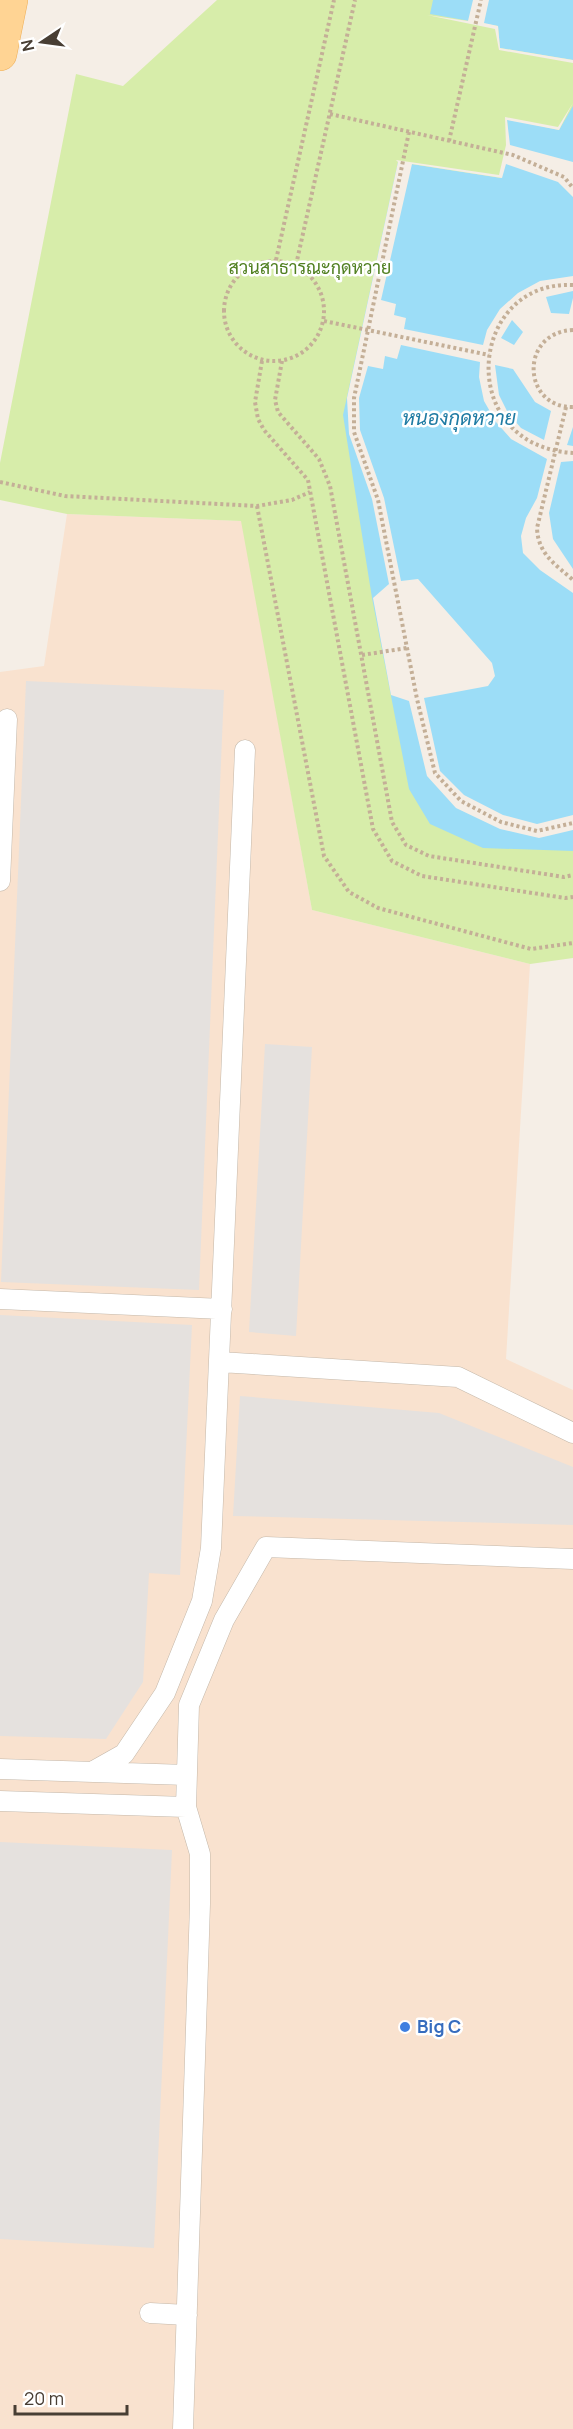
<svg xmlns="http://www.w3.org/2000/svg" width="573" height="2429" viewBox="0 0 573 2429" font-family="Manrope,Sarabun,sans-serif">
  <rect width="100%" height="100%" fill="#f5eee6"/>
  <!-- commercial -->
  <path fill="#f9e2cf" d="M67,514l175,7 70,389 218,54 -24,395 67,31v1039h-573v-1757l44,-6z"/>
  <!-- green -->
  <path fill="#d7edaa" d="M217,0h356v958l-43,6 -218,-54 -71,-389 -174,-7 -67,-14v-37l76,-389 47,12z"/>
  <!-- parking -->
  <path fill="#e5e1de" d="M26,681l198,9 -25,600 -198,-8z
    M265,1044l47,3 -16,289 -47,-4z
    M0,1315l192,10 -12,250 -31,-2 -6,109 -37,57 -106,-3z
    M240,1396l199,17 134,54v58l-340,-9z
    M0,1842l172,8 -18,398 -154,-9z"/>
  <!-- water -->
  <path fill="#9cddf7" d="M433,0h140v60l-73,-12 -2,-22 -68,-12z
    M573,106v745l-90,-3 -53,-24 -21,-35 -37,-191 -29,-183 55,-253 103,16 8,-33 -2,-26 52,11z"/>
  <!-- pier -->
  <path fill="#f5eee6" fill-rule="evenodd" d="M473,0h16l-5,23 14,3 2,22 73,12v3l-74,-13 -4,-21 -68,-14 41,6z
    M573,103l-14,27 -52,-10 3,25 63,17v35l-15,-15 -52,-18 -4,14 -90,-14 -31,136 15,4 -2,11 12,3 -2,11 79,16 4,-15 13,-21 18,-16 22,-12 33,-5v15l-27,6 5,16 18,1 4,-16v129l-6,18 6,1v15l-12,1 -12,51 4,26 20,30v24l-33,-23 -17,-17 -2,-17 5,-18 11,-20 10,-39 -36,-20 -15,-17 -12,-21 -5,-24 1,-15 -79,-17 -4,14 -12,-3 -2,13 -15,-3 -9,32 1,32 24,68 17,83 17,-2 74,84 3,13 -7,10 -64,12 16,73 24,24 39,20 34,9 36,-9v15l-34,8 -39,-9 -44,-21 -29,-32 -18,-75 -18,-6 -18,-97 16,-14 -17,-85 -23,-65 -2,-36 51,-236 -2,-2 103,15 7,-30 -1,-28 53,10zM512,320l11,12 -9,13 -13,-7zM495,365l18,4 22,33 16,9 -7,29 -23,-12 -13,-15 -9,-18z"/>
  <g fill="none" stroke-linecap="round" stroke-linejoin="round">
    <!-- service casing -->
    <g stroke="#c4b8aa" stroke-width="21">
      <path id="service" d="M0,881l7,-162
        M0,1299l222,10
        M220,1362l238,15 115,56
        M0,1769l187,6
        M92,1772l32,-18 41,-61 37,-92 9,-53 34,-798
        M0,1801l186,6
        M150,2313l37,2
        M183,2429l17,-525v-50l-14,-47 3,-102 35,-85 42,-73 307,12"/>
    </g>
    <!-- primary casing -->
    <g stroke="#efb059" stroke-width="34">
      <path id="primary" d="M0,54l11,-54"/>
    </g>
    <!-- path -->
    <path stroke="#c4af97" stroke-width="4" stroke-dasharray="3 3" stroke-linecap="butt" d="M330,114l183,41 51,22 9,11
      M409,132l-55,266v34l24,68 39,199 18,74 26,28 40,21 36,9 36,-8
      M449,141l32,-141
      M276,260l58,-260
      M224 311a50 50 0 1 1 100 0a50 50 0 1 1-100 0Z
      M296,265l59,-265
      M573,285c-106,-5 -119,161 0,168
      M324,321l165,34
      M573,330c-54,2 -51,78 0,77
      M262,361l-7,41 3,17 6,11 44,50 65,349 19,32 30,15 143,22 8,-1
      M282,361l-7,39 3,12 41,47 11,27 62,336 14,23 23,11 135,21 9,-2
      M566,407l-29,121c1,26 18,36 36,52
      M0,482l65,14 192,10 35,-6 18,-8
      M257,506l67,350 25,36 29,16 153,41 42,-6
      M362,655l45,-7"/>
    <!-- service -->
    <use href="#service" stroke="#fff" stroke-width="20"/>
    <!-- primary -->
    <use href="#primary" stroke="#ffd494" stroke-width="33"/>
  </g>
  <!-- markers -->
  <circle fill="#3f7fe0" stroke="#fff" stroke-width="2" cx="405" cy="2027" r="6"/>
  <g text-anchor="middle" stroke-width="5" stroke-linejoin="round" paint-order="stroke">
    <!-- park labels -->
    <g font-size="18" fill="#518022" stroke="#fff">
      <text x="310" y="274">สวนสาธารณะกุดหวาย</text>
    </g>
    <!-- shop labels -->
    <g font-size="18" font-weight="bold" fill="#366cbe" stroke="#fff" text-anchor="start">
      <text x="417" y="2033">Big C</text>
    </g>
    <!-- water labels -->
    <g font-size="20" font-style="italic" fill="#207ca4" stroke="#fff">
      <text x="459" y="425">หนองกุดหวาย</text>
    </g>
  </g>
  <!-- north arrow -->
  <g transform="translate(42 42) rotate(257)" stroke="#ffffff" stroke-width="4.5" paint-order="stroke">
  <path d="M0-4.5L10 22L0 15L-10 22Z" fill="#483e34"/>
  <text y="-9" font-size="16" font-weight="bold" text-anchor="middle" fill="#483e34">N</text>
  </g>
  <!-- scale -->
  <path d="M15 2405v9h112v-9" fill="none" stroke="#483e34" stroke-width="3"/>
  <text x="24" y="2405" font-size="18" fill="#483e34" stroke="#ffffff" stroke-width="4.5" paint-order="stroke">20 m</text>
</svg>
